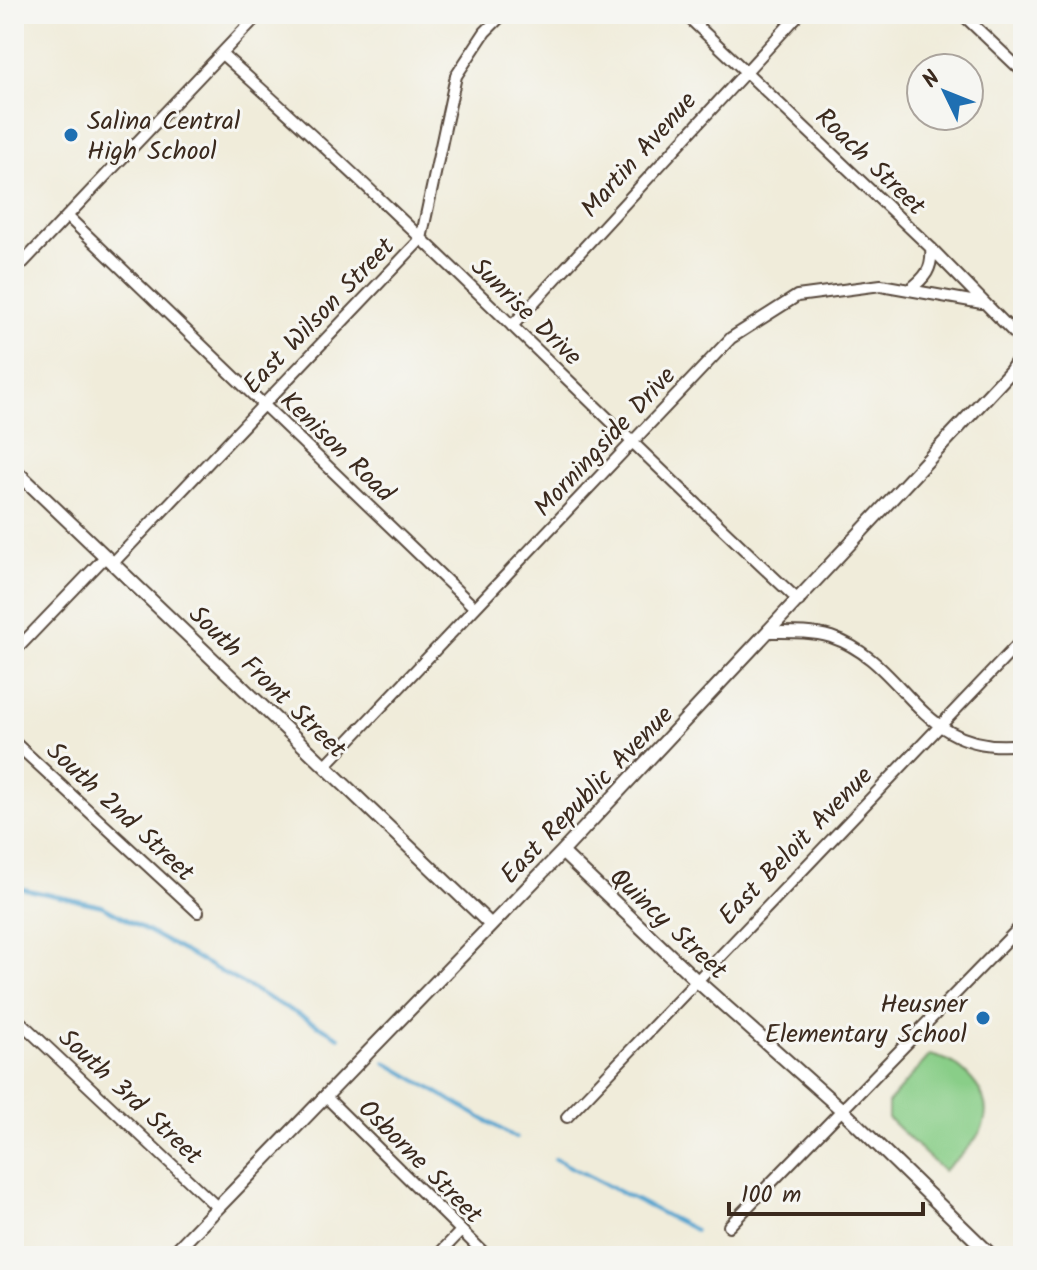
<svg xmlns="http://www.w3.org/2000/svg" width="1037" height="1270" viewBox="0 0 1037 1270" font-family="Kalam,sans-serif">
  <rect width="100%" height="100%" fill="#f6f6f2"/>
  <filter id="ink" filterUnits="userSpaceOnUse"><feTurbulence type="fractalNoise" baseFrequency=".0125" numOctaves="2"/><feDisplacementMap in="SourceGraphic" scale="16" xChannelSelector="R" yChannelSelector="G"/><feConvolveMatrix kernelMatrix="1 2 1 2 8 2 1 2 1" color-interpolation-filters="sRGB"/></filter>
  <filter id="wash" filterUnits="userSpaceOnUse"><feTurbulence type="fractalNoise" baseFrequency=".006" numOctaves="4" result="noise"/><feDisplacementMap in="SourceGraphic" scale="32" xChannelSelector="R" yChannelSelector="G"/><feGaussianBlur stdDeviation="1.8" result="paint"/><feColorMatrix in="noise" values="0 0 0 0 0 0 0 0 0 0 0 0 0 0 0 0 0 1.4 0 .05"/><feComposite in="paint" operator="in"/></filter>
  <g filter="url(#wash)">
    <rect width="100%" height="100%" fill="#f0ecda"/>
    <!-- green -->
    <path fill="#89ce88" stroke="#627c53" stroke-width="2" d="M930,1055c18,4 29,10 42,25 33,38 1,65 -29,91l-55,-53v-15z"/>
    <g fill="none" stroke-linecap="round" stroke-linejoin="round">
      <!-- stream -->
      <path stroke="#56a4cf" stroke-width="4" d="M14,887l88,19 237,131
        M385,1062l131,76
        M555,1159l140,71
        M736,1252l9,4"/>
    </g>
  </g>
  <g filter="url(#ink)">
    <g fill="none" stroke-linecap="round" stroke-linejoin="round">
      <!-- minor casing -->
      <g stroke="#56473a" stroke-width="14">
        <path id="minor" d="M685,14l246,234 92,94
          M962,14l61,58
          M222,54c198,176 383,366 577,547
          M67,216l408,392
          M14,272l245,-258
          M909,290c16,-12 24,-21 22,-42
          M512,326l287,-312
          M112,564l309,-325 35,-163 29,-44 18,-18
          M769,632c20,0 42,-1 62,5 78,26 87,121 192,107
          M14,652l91,-95
          M14,742l184,170
          M325,766l406,-428 66,-42 84,-11 101,18
          M14,1016l203,191
          M325,1096l162,160
          M567,1117l456,-478
          M729,1226l294,-302
          M437,1256l24,-25
          M967,1256l12,-12"/>
      </g>
      <!-- tertiary casing -->
      <g stroke="#56473a" stroke-width="16">
        <path id="tertiary" d="M14,469l477,456
          M562,852l134,128 146,130 150,146
          M171,1256l391,-404 449,-481 12,-18"/>
      </g>
      <!-- minor -->
      <use href="#minor" stroke="#fff" stroke-width="10"/>
      <!-- tertiary -->
      <use href="#tertiary" stroke="#fff" stroke-width="12"/>
    </g>
  </g>
  <!-- markers -->
  <g fill="#1f6fb2" stroke="#f6f6f2" stroke-width="3">
    <circle cx="71" cy="135" r="8"/>
    <circle cx="983" cy="1018" r="8"/>
  </g>
  <g text-anchor="middle" stroke-width="6" stroke-linejoin="round" paint-order="stroke">
    <!-- poi labels -->
    <g font-size="26" fill="#3b2a1e" stroke="#f6f6f2" text-anchor="start">
      <text x="87" y="129">Salina Central<tspan x="87" dy="30">High School</tspan></text>
      <text x="967" y="1012" text-anchor="end">Heusner<tspan x="967" dy="30">Elementary School</tspan></text>
    </g>
    <!-- street labels -->
    <g font-size="26" fill="#3b2a1e" stroke="#f6f6f2">
      <text transform="translate(638 154) rotate(-48)" y="9">Martin Avenue</text>
      <text transform="translate(871 161) rotate(44)" y="9">Roach Street</text>
      <text transform="translate(527 311) rotate(44)" y="9">Sunrise Drive</text>
      <text transform="translate(318 315) rotate(-46)" y="9">East Wilson Street</text>
      <text transform="translate(604 441) rotate(-47)" y="9">Morningside Drive</text>
      <text transform="translate(338 446) rotate(44)" y="9">Kenison Road</text>
      <text transform="translate(268 681) rotate(44)" y="9">South Front Street</text>
      <text transform="translate(586 794) rotate(-46)" y="9">East Republic Avenue</text>
      <text transform="translate(121 811) rotate(43)" y="9">South 2nd Street</text>
      <text transform="translate(795 845) rotate(-46)" y="9">East Beloit Avenue</text>
      <text transform="translate(669 923) rotate(43)" y="9">Quincy Street</text>
      <text transform="translate(131 1096) rotate(43)" y="9">South 3rd Street</text>
      <text transform="translate(421 1161) rotate(45)" y="9">Osborne Street</text>
    </g>
  </g>
  <!-- margin -->
  <rect width="1037" height="1270" fill="none" stroke="#f6f6f2" stroke-width="48"/>
  <!-- north arrow -->
  <g transform="translate(945 92) rotate(313)"><circle r="38" fill="#f6f6f2" stroke="#aba49d" stroke-width="2"/>
  <path d="M0-6L14 30L0 20L-14 30Z" fill="#1f6fb2"/>
  <text y="-12" font-size="22" font-weight="bold" text-anchor="middle" fill="#3b2a1e">N</text>
  </g>
  <!-- scale -->
  <path d="M729 1202v12h194v-12" fill="none" stroke="#3b2a1e" stroke-width="4"/>
  <text x="741" y="1202" font-size="24" fill="#3b2a1e" stroke="#f6f6f2" stroke-width="6" paint-order="stroke">100 m</text>
</svg>
